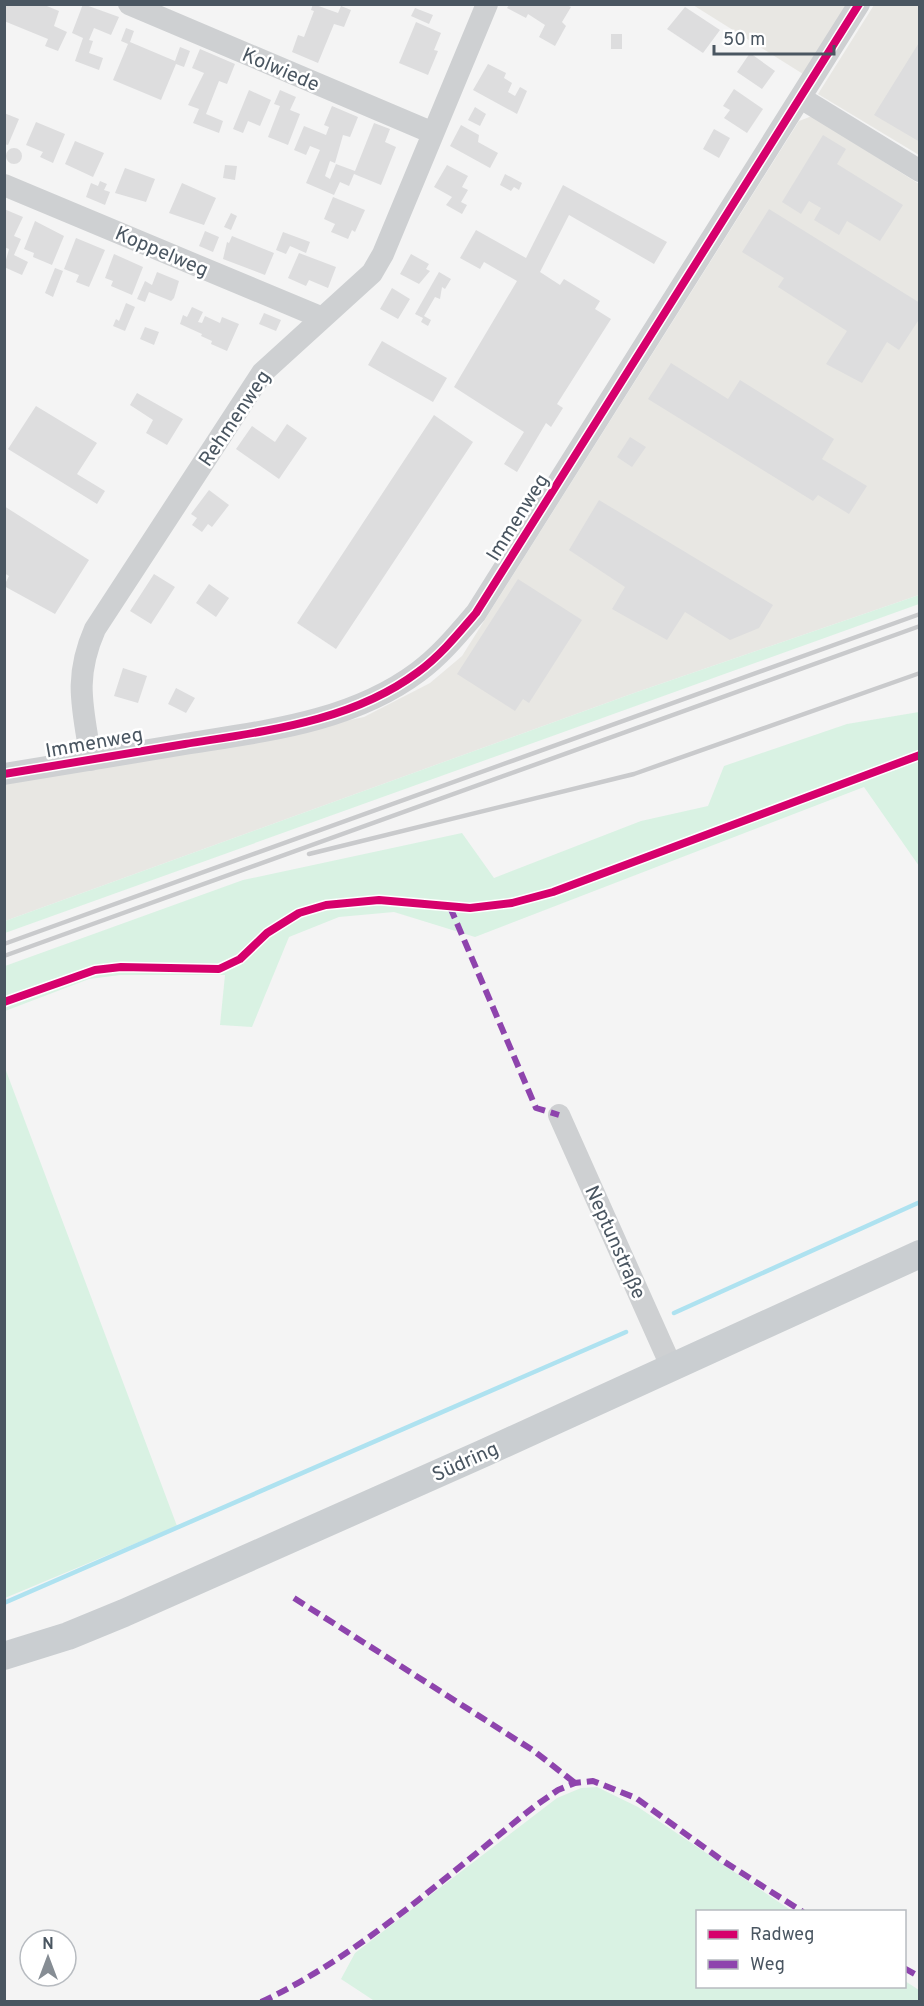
<svg xmlns="http://www.w3.org/2000/svg" width="924" height="2006" viewBox="0 0 924 2006" font-family="Overpass,sans-serif">
  <rect width="100%" height="100%" fill="#f4f4f4"/>
  <!-- commercial -->
  <path fill="#e8e7e3" d="M693,5h154l-44,69z
    M874,5h45v150l-101,-61z
    M812,116l107,68v411l-285,98 -629,228v-140l278,-46 81,-18 66,-34 32,-27 337,-535z"/>
  <!-- green -->
  <path fill="#d9f2e3" d="M919,595v9l-914,329v-12l629,-228z
    M919,712v154l-55,-79 -389,150 -81,-25 -55,5 -50,20 -37,90 -32,-2 5,-50h-105l-31,4 -84,32v-45l238,-86 219,-47 32,45 147,-57 67,-15 16,-40 123,-42z
    M5,1068l172,458 -172,72h-1z
    M597,1787l41,20 154,104 -94,1v74h206l1,-5 14,9v11l-543,1 -35,-23 14,-26 202,-155 24,-10z"/>
  <g fill="none" stroke-linecap="round" stroke-linejoin="round">
    <!-- stream -->
    <path stroke="#aee2f0" stroke-width="4.5" d="M674,1313l246,-111
      M4,1603l622,-271"/>
  </g>
  <!-- building -->
  <path fill="#ddddde" d="M4,4h38l17,7 -5,15 13,6 -9,19 -13,-5 3,-7 -44,-18z
    M83,4l36,13 -8,18 -17,-7 -5,12 4,1 -4,12 14,5 -4,12 -24,-9 8,-23 -11,-5z
    M313,4l25,9 3,-7 10,4 -7,17 -10,-3 -16,39 -26,-11 6,-17 6,2 10,-26 -3,-1z
    M509,5h58l4,2 -9,15 4,4 -11,20 -16,-9 6,-12 -17,-11 -2,4 -19,-10z
    M685,7l35,23 -17,23 -36,-24z
    M415,8l18,7 -4,9 -18,-8z
    M416,22l25,11 -7,17 4,1 -10,24 -29,-12z
    M126,28l8,3 -4,11 45,19 5,-14 10,4 -6,16 -8,-3 -15,36 -48,-20 15,-36 -7,-3z
    M611,34h11v15h-11z
    M920,41v101l-46,-27z
    M200,49l35,15 -8,20 -8,-3 -13,33 17,7 -4,12 -26,-10 6,-14 -11,-4 16,-32 -12,-5z
    M750,53l25,18 -13,18 -25,-17z
    M488,64l18,9 -2,5 8,5 -4,9 7,4 5,-9 7,4 -10,23 -44,-24z
    M734,89l29,20 -16,24 -23,-15 6,-8 -7,-4z
    M249,90l22,10 -11,26 -12,-5 -5,12 -10,-4z
    M280,90l16,7 -6,13 10,4 -12,31 -20,-8 12,-31 -6,-2z
    M332,106l26,11 -8,20 -7,-2 -8,28 -5,-2 -5,15 5,3 6,-15 19,7 19,-48 16,6 -5,13 11,5 -15,38 -27,-11 -5,12 -9,-4 -6,13 -28,-12 14,-33 -10,-4 -4,9 -12,-5 10,-24 22,9 3,-8 -5,-2z
    M475,107l11,7 -6,12 -12,-6z
    M4,113l15,6 -11,26 -4,-1z
    M36,122l29,12 -12,29 -13,-6 3,-5 -17,-7z
    M461,125l18,10 -1,7 20,11 -8,15 -40,-22z
    M714,129l16,9 -11,20 -16,-9z
    M823,135l23,14 -9,15 66,41 -23,36 -33,-20 -8,14 -25,-15 7,-12 -12,-7 -8,13 -19,-12z
    M75,141l29,12 -11,24 -28,-13z
    M6 156a8 8 0 1 1 16 0a8 8 0 1 1-16 0Z
    M225,165l12,1 -2,14 -12,-2z
    M447,165l21,11 -6,11 6,3 -7,12 6,3 -5,9 -16,-9 6,-8 -18,-10z
    M125,168l30,11 -9,23 -31,-9z
    M505,174l17,9 -3,7 -5,-3 -3,4 -11,-6z
    M100,181l7,3 -3,6 6,2 -5,13 -19,-8 5,-14 7,3z
    M182,183l34,15 -12,27 -35,-12z
    M563,185l104,57 -13,22 -85,-49 -29,57 20,13 4,-6 36,22 -5,8 16,10 -54,85 6,4 -12,19 -5,-4 -29,49 -13,-8 20,-32 -70,-45 63,-106 -33,-19 -4,7 -20,-11 16,-28 50,28z
    M333,197l32,13 -10,22 -3,-2 -4,9 -17,-7 4,-8 -11,-5z
    M4,209l19,8 -9,19 7,3 -7,16 14,7 -6,13 -18,-8 5,-18 -5,-2z
    M769,209l151,94v15l-21,32 -12,-8 -25,41 -36,-19 21,-33 -69,-44 6,-9 -42,-26z
    M231,213l6,3 -6,14 -7,-3z
    M35,221l29,15 -12,29 -19,-8 1,-4 -10,-4z
    M205,231l14,6 -6,15 -14,-6z
    M283,232l27,10 -4,11 -16,-7 -4,8 -10,-4z
    M232,236l42,17 -9,22 -42,-16 4,-17 2,1z
    M76,238l29,12 -16,37 -13,-5 3,-7 -15,-6z
    M299,253l37,14 -8,21 -19,-8 -3,6 -18,-8z
    M114,254l29,13 -11,28 -21,-9 2,-5 -8,-3z
    M411,254l18,10 -3,5 4,2 -11,13 -19,-10z
    M55,268l8,3 -10,26 -8,-4z
    M157,272l22,9 -5,17 -3,3 -22,-9 -4,10 -8,-3 8,-18 7,4z
    M439,272l12,7 -6,10 -3,-2 -2,12 -5,-2 -11,19 7,4 -3,6 -7,-4 2,-4 -8,-4z
    M392,288l18,11 -12,20 -18,-10z
    M126,303l9,4 -10,24 -12,-5 3,-7 3,2z
    M192,307l11,5 -5,10 4,1 3,-7 15,7 2,-6 17,7 -12,27 -16,-7 1,-3 -11,-5 1,-2 -22,-10 3,-9 4,2z
    M264,313l17,7 -5,11 -17,-7z
    M145,327l14,5 -5,13 -14,-6z
    M382,341l65,37 -14,24 -65,-37z
    M671,363l57,36 12,-19 94,59 -12,20 45,27 -18,28 -31,-19 -5,6 -165,-102z
    M137,393l46,26 -16,26 -21,-12 7,-13 -23,-15z
    M36,406l61,37 -20,31 28,17 -8,13 -89,-55z
    M434,415l39,27 -137,207 -39,-26z
    M287,424l20,14 -28,41 -43,-30 16,-23 23,16z
    M630,437l16,10 -14,20 -15,-10z
    M209,490l20,15 -17,22 -4,-3 -6,8 -10,-7 5,-7 -6,-4z
    M599,500l174,105 -14,23 -29,12 -45,-28 -18,28 -55,-31 13,-22 -56,-37z
    M4,506l85,54 -34,54 -51,-28 5,-10 -5,-3z
    M154,574l21,13 -24,37 -21,-13z
    M518,579l64,41 -53,83 -6,-4 -8,12 -58,-37z
    M209,584l20,14 -13,19 -20,-14z
    M123,668l24,8 -9,27 -24,-7z
    M176,688l19,10 -9,15 -18,-9z"/>
  <g fill="none" stroke-linecap="round" stroke-linejoin="round">
    <!-- minor -->
    <path stroke="#ced0d2" stroke-width="22" d="M129,4l304,129
      M801,98l119,73
      M4,185l316,132
      M91,760c-8,-52 -18,-81 4,-131l167,-256 110,-100 11,-19 104,-250
      M4,774c61,-10 121,-20 181,-30 80,-13 166,-22 233,-72 22,-16 40,-38 58,-59l383,-609
      M559,1115l113,253"/>
    <!-- major -->
    <path stroke="#caced1" stroke-width="28" d="M4,1656l64,-20 56,-23 360,-160 436,-199"/>
    <!-- rail -->
    <path stroke="#c9cacc" stroke-width="4.5" d="M309,854l325,-80 286,-101
      M4,944l916,-330
      M4,956l916,-330"/>
    <!-- quiet -->
    <path stroke="#8e44ad" stroke-width="6" stroke-dasharray="12 6" stroke-linecap="butt" d="M450,907l86,201 23,7
      M294,1598l240,153 41,32
      M904,1968l16,9
      M261,2002c97,-45 189,-129 274,-196l23,-16 17,-7 18,-2 43,17 87,63 80,51"/>
    <!-- cycleway casing -->
    <g stroke="#fff" stroke-width="11">
      <path id="cycleway" d="M4,774c61,-10 121,-20 181,-30 80,-13 166,-22 233,-72 22,-16 40,-38 58,-59l383,-609
        M4,1002l91,-32 26,-3 98,2 21,-10 27,-26 32,-20 27,-8 53,-5 91,8 42,-5 41,-11 367,-137"/>
    </g>
    <!-- cycleway -->
    <use href="#cycleway" stroke="#d6006c" stroke-width="8"/>
  </g>
  <g text-anchor="middle" stroke-width="5" stroke-linejoin="round" paint-order="stroke">
    <!-- street labels -->
    <g font-size="20" fill="#4a5661" stroke="#fff">
      <text transform="translate(281 69) rotate(23)" y="7">Kolwiede</text>
      <text transform="translate(162 251) rotate(23)" y="7">Koppelweg</text>
      <text transform="translate(234 418) rotate(-56)" y="7">Rehmenweg</text>
      <text transform="translate(517 517) rotate(-58)" y="7">Immenweg</text>
      <text transform="translate(94 742) rotate(-10)" y="7">Immenweg</text>
      <text transform="translate(616 1242) rotate(66)" y="7">Neptunstraße</text>
      <text transform="translate(465 1461) rotate(-24)" y="7">Südring</text>
    </g>
  </g>
  <!-- border -->
  <rect width="924" height="2006" fill="none" stroke="#4a5661" stroke-width="12"/>
  <!-- legend -->
  <rect x="696" y="1910" width="210" height="78" fill="#ffffff" stroke="#b7bbc0" stroke-width="1.5"/>
  <rect x="708" y="1930" width="30" height="9" fill="#d6006c" stroke="#b7bbc0" stroke-width="1.5"/>
  <text x="750" y="1940" font-size="18" fill="#4a5661">Radweg</text>
  <rect x="708" y="1960" width="30" height="9" fill="#8e44ad" stroke="#b7bbc0" stroke-width="1.5"/>
  <text x="750" y="1970" font-size="18" fill="#4a5661">Weg</text>
  <!-- north arrow -->
  <g transform="translate(48 1958)"><circle r="28" fill="#ffffff" stroke="#b7bbc0" stroke-width="1.5"/>
  <path d="M0-4.5L10 22L0 15L-10 22Z" fill="#868d94"/>
  <text y="-9" font-size="16" font-weight="bold" text-anchor="middle" fill="#4a5661">N</text>
  </g>
  <!-- scale -->
  <path d="M714 45v9h120v-9" fill="none" stroke="#4a5661" stroke-width="3"/>
  <text x="723" y="45" font-size="18" fill="#4a5661" stroke="#ffffff" stroke-width="4.5" paint-order="stroke">50 m</text>
</svg>
